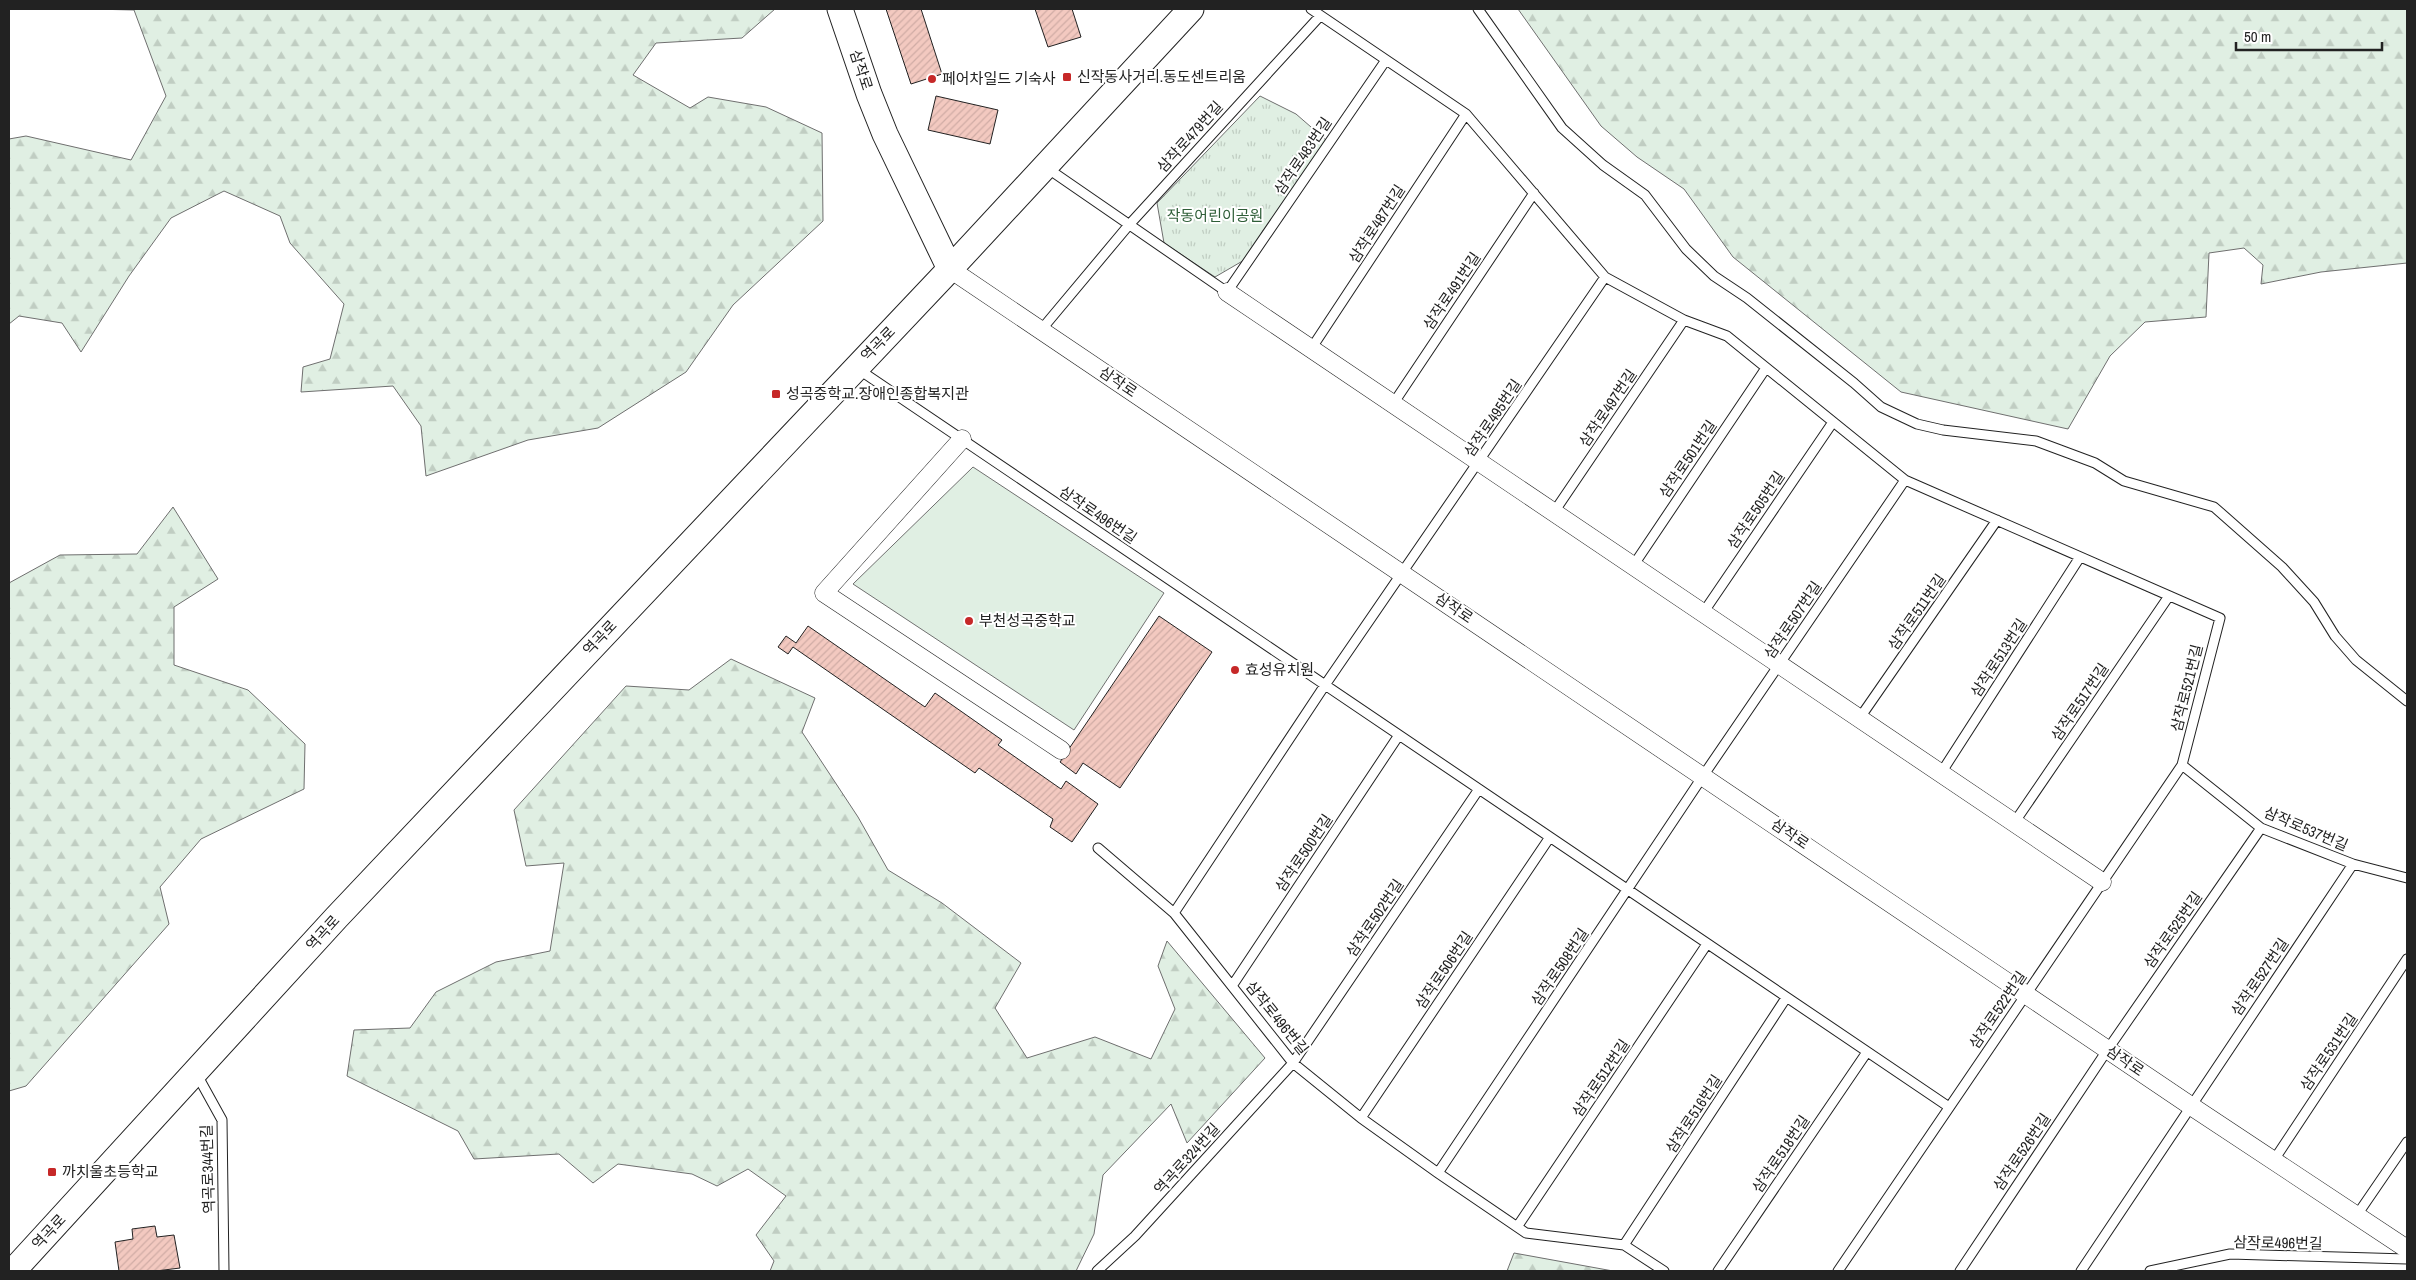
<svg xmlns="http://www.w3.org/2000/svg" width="2416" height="1280" viewBox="0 0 2416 1280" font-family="'Archivo Narrow','Noto Sans KR',sans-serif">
  <defs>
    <pattern id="forest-firs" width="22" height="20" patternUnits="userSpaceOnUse" patternTransform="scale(1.25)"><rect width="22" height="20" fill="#e0efe3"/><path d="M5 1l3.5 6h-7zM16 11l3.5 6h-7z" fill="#c0cdc2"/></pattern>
    <pattern id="park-tufts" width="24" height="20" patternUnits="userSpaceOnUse" patternTransform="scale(1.25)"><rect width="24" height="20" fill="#e0efe3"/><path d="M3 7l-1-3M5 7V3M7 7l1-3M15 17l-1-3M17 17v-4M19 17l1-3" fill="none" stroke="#c0cdc2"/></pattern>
    <pattern id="building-hatch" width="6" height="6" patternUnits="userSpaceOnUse" patternTransform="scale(1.25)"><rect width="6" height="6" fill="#f3c9c0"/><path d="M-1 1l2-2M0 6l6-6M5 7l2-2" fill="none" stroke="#d0aca5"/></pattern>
  </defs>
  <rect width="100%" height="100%" fill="#fff"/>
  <!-- forest -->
  <path fill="url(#forest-firs)" stroke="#6f6f6f" d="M91,9h684l-33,29 -86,5 -23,32 57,33 18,-11 58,10 56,26 1,88 -90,84 -47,67 -88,56 -70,12 -102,36 -5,-50 -28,-40 -92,6 2,-25 27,-8 14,-55 -54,-61 -10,-27 -56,-25 -53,27 -42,58 -48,76 -19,-29 -43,-7 -10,8v-185l17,-3 105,24 35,-64 -32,-86z
    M1518,9h889v254l-86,9 -60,12 2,-19 -19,-17 -35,5 -3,64 -61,5 -35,34 -42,73 -167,-37 -168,-135 -49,-68 -47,-32 -36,-31z
    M173,507l45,72 -44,28v58l74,25 57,54 -1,45 -103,50 -41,48 9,37 -143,162 -17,5v-508l51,-28 77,-1z
    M731,659l84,39 -13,34 56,85 30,53 54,33 79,60 -26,45 32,50 68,-21 56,22 24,-50 -17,-43 9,-25 98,117 -78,85 -16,-39 -68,71 -9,59 -18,37h-306l4,-10 -18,-26 30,-39 -38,-27 -31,17 -25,-12 -74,-10 -25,19 -34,-29 -85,5 -16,-28 -111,-55 7,-46 56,-2 26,-36 60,-30 54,-11 14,-88 -38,3 -12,-56 112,-124 63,4z
    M1514,1253l99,18h-106z"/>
  <!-- park -->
  <path fill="url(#park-tufts)" stroke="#6f6f6f" d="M1260,96l36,18 30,26 -80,119 -31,18 -51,-34 -7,-40z"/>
  <!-- garden -->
  <path fill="#e0efe3" stroke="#6f6f6f" d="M973,467l191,126 -90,137 -221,-146z"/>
  <!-- building -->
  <path fill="url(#building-hatch)" stroke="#222" d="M886,9h35l21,65 -31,10z
    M1035,9h37l9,28 -33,10z
    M936,96l62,14 -8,34 -62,-14z
    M1159,616l53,36 -92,136 -37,-25 -7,11 -16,-12z
    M808,626l117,81 10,-14 67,47 -4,5 63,44 5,-8 32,23 -26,38 -22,-15 3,-8 -74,-51 -4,5 -182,-126 -5,7 -10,-7 8,-11 10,7z
    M155,1226l2,11 17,-2 6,33 -24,3h-37l-4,-29 18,-3 -1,-10z"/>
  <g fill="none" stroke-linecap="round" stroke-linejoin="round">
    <!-- lane casing -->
    <g stroke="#222" stroke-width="11">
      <path id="lane" d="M1311,9l155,105 139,163 79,43 43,16 178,144 315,138 -38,147 -344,506
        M1478,9l84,119 41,37 42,30 41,54 28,27 33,22 107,85 27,24 36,17 26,6 93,11 59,22 29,18 90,26 68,60 32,35 21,34 21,24 51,41
        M1047,168l180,124 159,-232
        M1041,330l87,-104 192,-210
        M1311,349l155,-235
        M858,369l1091,738
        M1393,404l141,-211
        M1554,512l130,-192
        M1633,566l133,-198
        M1703,613l130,-191
        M1859,719l138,-199
        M2182,765l79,63 92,36 54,14
        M1941,773l139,-216
        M2014,823l155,-227
        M1098,848l76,65 119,150 68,55 77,55 88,60 98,12 40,26
        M1174,913l151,-228 280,-408
        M1232,986l167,-251
        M196,1073l26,47 2,151
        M1361,1118l189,-281
        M2274,1160l133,-201
        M1438,1173l265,-397 202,-296
        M2357,1215l50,-73
        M1517,1227l190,-283
        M1624,1245l162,-247
        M1097,1271l38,-35 158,-173 186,-274
        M1718,1271l149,-219
        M1960,1271l148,-222 153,-221
        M2081,1271l272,-407
        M2150,1271l80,-17 177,5"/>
    </g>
    <!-- street casing -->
    <g stroke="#222" stroke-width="19">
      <path id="street" d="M950,269l1241,837 216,143
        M1227,292l875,590
        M962,439l-138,154 237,157"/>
    </g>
    <!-- secondary casing -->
    <g stroke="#222" stroke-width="27">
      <path id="secondary" d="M840,9l29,85 16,40 65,135
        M13,1271l323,-353 614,-649 241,-260"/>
    </g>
    <!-- lane -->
    <use href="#lane" stroke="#fff" stroke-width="9"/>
    <!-- street -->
    <use href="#street" stroke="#fff" stroke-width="18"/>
    <!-- secondary -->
    <use href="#secondary" stroke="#fff" stroke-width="25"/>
  </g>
  <!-- markers -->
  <g fill="#c62828" stroke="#fff" stroke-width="2">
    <rect x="1062" y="72" width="10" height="10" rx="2.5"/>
    <circle cx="932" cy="79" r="5"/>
    <rect x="771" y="389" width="10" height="10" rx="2.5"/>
    <circle cx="969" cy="621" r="5"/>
    <circle cx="1235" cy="670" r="5"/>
    <rect x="47" y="1167" width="10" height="10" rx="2.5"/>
  </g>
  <g text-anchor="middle" stroke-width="4" stroke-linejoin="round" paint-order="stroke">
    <!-- street labels -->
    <g font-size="15" fill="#222" stroke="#fff">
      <text transform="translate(861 70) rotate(72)" y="5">삼작로</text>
      <text transform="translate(1190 137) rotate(-48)" y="5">삼작로479번길</text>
      <text transform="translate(1303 156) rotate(-56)" y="5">삼작로483번길</text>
      <text transform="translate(1377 224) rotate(-57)" y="5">삼작로487번길</text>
      <text transform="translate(1452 291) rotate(-56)" y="5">삼작로491번길</text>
      <text transform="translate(878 344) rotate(-46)" y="5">역곡로</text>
      <text transform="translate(1118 382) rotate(34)" y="5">삼작로</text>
      <text transform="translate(1608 408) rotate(-56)" y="5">삼작로497번길</text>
      <text transform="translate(1493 418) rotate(-56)" y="5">삼작로495번길</text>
      <text transform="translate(1688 459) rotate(-56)" y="5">삼작로501번길</text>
      <text transform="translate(1756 510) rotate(-56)" y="5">삼작로505번길</text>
      <text transform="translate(1098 515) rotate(34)" y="5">삼작로496번길</text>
      <text transform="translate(1454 608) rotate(34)" y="5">삼작로</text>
      <text transform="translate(1917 612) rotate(-55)" y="5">삼작로511번길</text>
      <text transform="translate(1793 620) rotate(-56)" y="5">삼작로507번길</text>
      <text transform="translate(600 638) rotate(-47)" y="5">역곡로</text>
      <text transform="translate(1999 658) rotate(-57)" y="5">삼작로513번길</text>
      <text transform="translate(2187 688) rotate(-76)" y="5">삼작로521번길</text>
      <text transform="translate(2080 702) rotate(-56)" y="5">삼작로517번길</text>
      <text transform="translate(2306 829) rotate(23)" y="5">삼작로537번길</text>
      <text transform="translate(1790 834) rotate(34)" y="5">삼작로</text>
      <text transform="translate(1304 853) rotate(-56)" y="5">삼작로500번길</text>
      <text transform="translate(1375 918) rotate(-56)" y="5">삼작로502번길</text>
      <text transform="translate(2173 930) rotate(-55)" y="5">삼작로525번길</text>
      <text transform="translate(323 933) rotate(-48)" y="5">역곡로</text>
      <text transform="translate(1560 967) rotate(-56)" y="5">삼작로508번길</text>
      <text transform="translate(1444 970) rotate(-56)" y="5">삼작로506번길</text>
      <text transform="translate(2260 977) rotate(-56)" y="5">삼작로527번길</text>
      <text transform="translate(1998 1010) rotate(-56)" y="5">삼작로522번길</text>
      <text transform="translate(1277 1018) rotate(51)" y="5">삼작로496번길</text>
      <text transform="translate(2329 1052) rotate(-56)" y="5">삼작로531번길</text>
      <text transform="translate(2125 1061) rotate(34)" y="5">삼작로</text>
      <text transform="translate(1601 1078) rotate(-56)" y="5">삼작로512번길</text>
      <text transform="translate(1694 1114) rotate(-57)" y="5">삼작로516번길</text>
      <text transform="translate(2022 1152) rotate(-56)" y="5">삼작로526번길</text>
      <text transform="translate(1781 1154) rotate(-56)" y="5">삼작로518번길</text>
      <text transform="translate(1187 1159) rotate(-48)" y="5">역곡로324번길</text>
      <text transform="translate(208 1169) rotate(-92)" y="5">역곡로344번길</text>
      <text transform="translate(49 1232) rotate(-47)" y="5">역곡로</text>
      <text transform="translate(2278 1243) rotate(1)" y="5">삼작로496번길</text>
    </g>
    <!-- poi labels -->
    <g font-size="15" fill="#222" stroke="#fff" text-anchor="start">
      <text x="1077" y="82">신작동사거리.동도센트리움</text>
      <text x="942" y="84">페어차일드 기숙사</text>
      <text x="786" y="399">성곡중학교.장애인종합복지관</text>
      <text x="979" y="626">부천성곡중학교</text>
      <text x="1245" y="675">효성유치원</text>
      <text x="62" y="1177">까치울초등학교</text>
    </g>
    <!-- park labels -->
    <g font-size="15" fill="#2f5e38" stroke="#fff">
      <text x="1215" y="221">작동어린이공원</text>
    </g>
  </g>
  <!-- border -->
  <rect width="2416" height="1280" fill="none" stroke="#222222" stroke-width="20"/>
  <!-- scale -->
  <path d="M2236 42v8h146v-8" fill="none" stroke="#222222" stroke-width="2.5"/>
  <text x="2244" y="42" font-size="15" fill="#222222" stroke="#ffffff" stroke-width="4" paint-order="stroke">50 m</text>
</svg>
